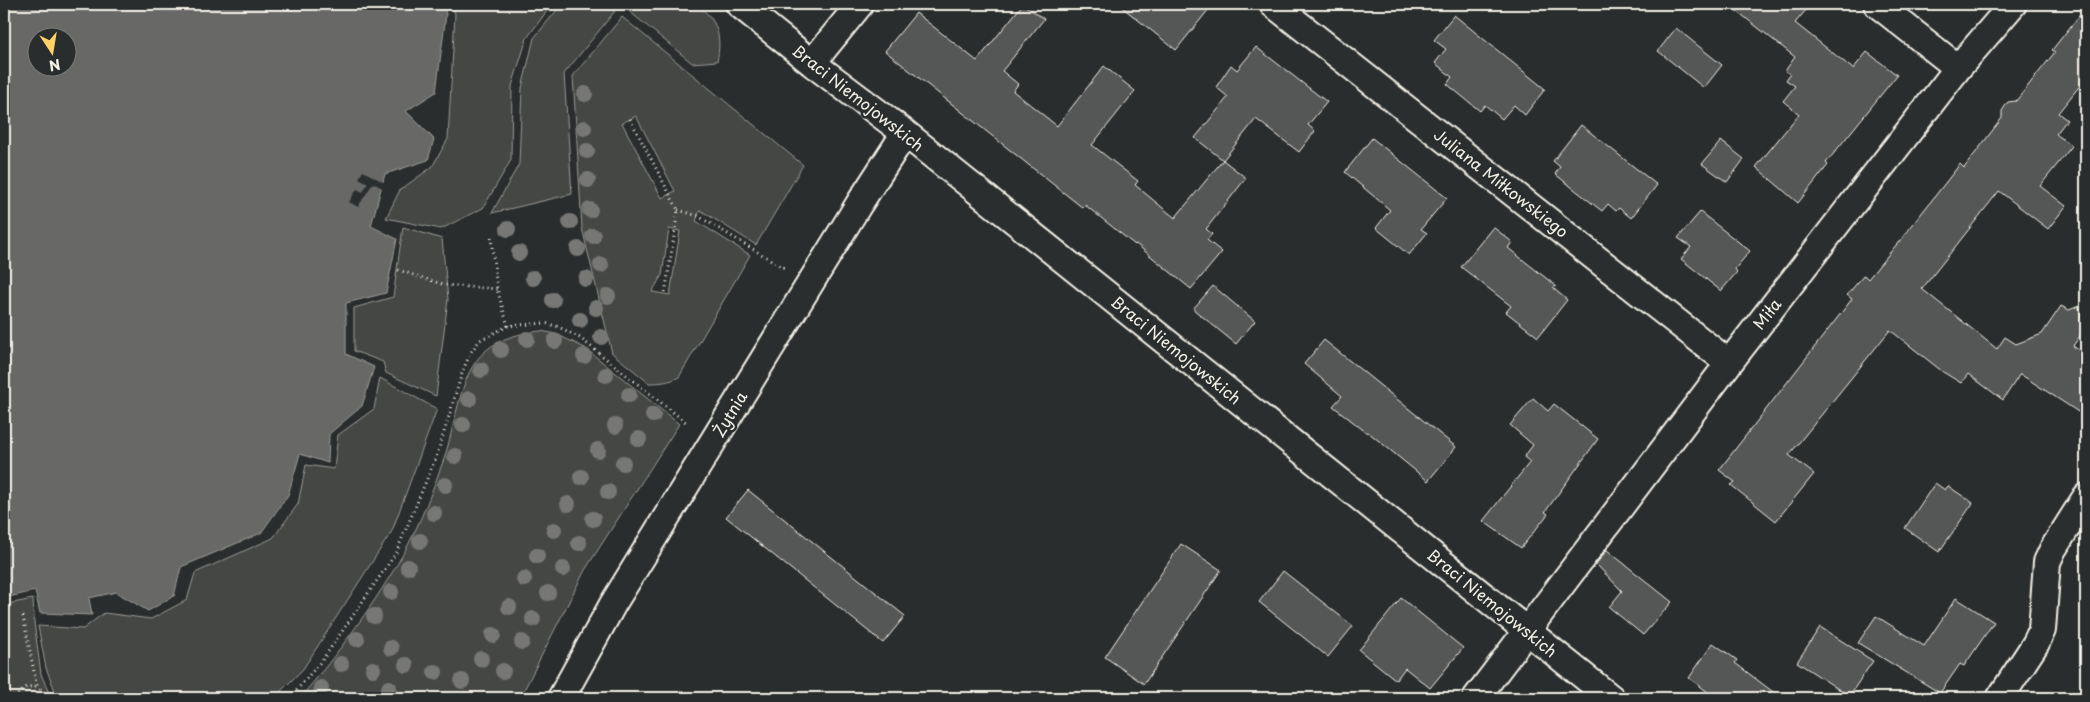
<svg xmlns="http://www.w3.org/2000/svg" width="2090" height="702" viewBox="0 0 2090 702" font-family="'Playpen Sans',sans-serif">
  <rect width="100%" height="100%" fill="#2a2d2e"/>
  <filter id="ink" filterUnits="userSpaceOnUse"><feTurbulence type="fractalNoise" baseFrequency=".02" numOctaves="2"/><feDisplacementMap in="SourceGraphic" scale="10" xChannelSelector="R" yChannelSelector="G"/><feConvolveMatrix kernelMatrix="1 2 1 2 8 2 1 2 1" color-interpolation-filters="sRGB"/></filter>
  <g filter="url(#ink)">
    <!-- green -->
    <path fill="#444645" stroke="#9c9c96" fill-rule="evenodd" d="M452,4h100l-25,34 -15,48 -1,74 -28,48 -42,21 -55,-11 14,-28 32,-23 16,-28 7,-125z
      M562,4h37l16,7 -51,63 8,120 -80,19 27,-49 3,-76 12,-50z
      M616,4c12,0 72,-3 79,1 23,12 27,33 22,56l-25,2 -68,-56z
      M622,17l181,148 -47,80 -56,-35 -4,11 54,34 -71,122c-9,5 -19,6 -30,6l-37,-30 -30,-125 -9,-152zM636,116l39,75 -13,7 -40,-75zM669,229l11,2 -10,64 -18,-3 10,-17z
      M403,227l39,12 6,60 -12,97 -50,-23 -3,-11 -29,-11v-43l39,-11z
      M541,331l15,3 29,14 94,76 -94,146 -65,128h-220c36,-42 70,-88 98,-135 18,-30 31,-63 43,-96 12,-29 17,-81 34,-104 14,-22 41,-30 66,-32z
      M380,378l57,31 -45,122 -89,138 -29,29h-216l-12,-30 -8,-42 45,3 21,-16 47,6 36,-19 8,-27 78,-35 25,-34 8,-39 28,4 4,-34 36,-26z
      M33,599l1,23 7,52 10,24h-47v-76l4,-18z"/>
    <!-- water -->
    <path fill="#676866" stroke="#9f9f9a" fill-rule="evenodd" d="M4,4h439l3,10 -10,78 -30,19 28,28 -6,21 -43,14 -14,52 26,13 -11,54 -40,10v51l28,13 -12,39 -33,28 -1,29 -28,-9 -12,41 -27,38 -80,34 -7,29 -26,15 -32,-19 -27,6 3,17 -52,-2 -5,-22 -31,7zM38,38h30v30h-30z"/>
    <!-- pier -->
    <path fill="#2a2d2e" d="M363,171l22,12 -1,6 -11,-6 -15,24 -9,-5 8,-13 6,3 5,-9 -9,-5z"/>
    <!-- building -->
    <path fill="#555756" stroke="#f4f1e8" d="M1023,4l21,15 -42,52 16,13 -5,7 44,35 47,-60 31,25 -43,54 46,36 -3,4 40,33 48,-58 23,18 -40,51 6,5 -5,6 15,12 -31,37 -55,-45 -1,1 -50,-40 -2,3 -198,-157 31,-38 61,48z
      M1118,4h95l-37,46z
      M1728,4h83l-16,19 58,46 14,-17 30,23 -71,88 2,2 -30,38 -42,-36 43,-53 -16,-13 12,-15 -9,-6 4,-6 -5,-3 10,-14z
      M2086,7v71l-28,35 9,7 -11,14 16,12 -32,40 26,20 -18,23 -49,-38 -77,98 75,60 8,-12 11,7 26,-10 19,-28 8,4 10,-4 2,12 5,4v5l-13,19 13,9v62l-66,-43 -17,26 -35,-26 -7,9 -18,-11 -53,-42 -101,125 25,19 -38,47 -45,-36 4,-3 -16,-12 133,-171 -5,-4 17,-20 4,4 39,-47 53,-68 4,4 38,-50v-7l6,-9 8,-1 39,-49 -3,-2z
      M1454,15l91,74 -20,26 -11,-10 -12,14 -17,-14 -5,6 -33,-27 5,-7 -17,-14 11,-14 -12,-9z
      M1676,28l46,37 -18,23 -46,-37z
      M1256,47l71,55 -19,23 7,6 -16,21 -43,-33 -33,41 -28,-22 33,-41 -12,-10 15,-22 6,5z
      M1581,125l76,60 -26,33 -12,-10 -3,3 -8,-7 -6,7 -47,-37 5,-7 -7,-6z
      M1372,138l75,60 -26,31 6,4 -18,22 -33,-27 14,-18 -45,-38z
      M1721,141l23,18 -17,23 -25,-18z
      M1700,212l50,39 -15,18 2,3 -16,19 -40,-32 10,-12 -13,-9z
      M1493,227l19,15 -4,6 48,38 -3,2 14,12 -29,37 -32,-25 5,-6 -50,-39z
      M1213,286l42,35 -19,23 -43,-35z
      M1324,340l132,107 -28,34 -60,-49 -1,1 -34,-27 9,-10 -38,-32z
      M1533,398l15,13 6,-7 44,35 -53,73 3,2 -27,34 -38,-27 47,-59 -6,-5 9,-12 -23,-20z
      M1935,483l10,7 3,-4 25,17 -34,49 -34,-24z
      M748,490l157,126 -22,27 -157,-126z
      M1181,544l40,26 -77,114 -39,-27z
      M1607,550l65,52 -29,33 -34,-28 13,-16 -26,-27z
      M1283,571l70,55 -25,31 -69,-55z
      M1401,598l62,50 -33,40 -25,-20 -9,12 -37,-30z
      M1956,598l38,24 -30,44 -4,-2 -20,29 -82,-50 18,-27 48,30z
      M1820,627l53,34 -24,35 -52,-34z
      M1713,643l24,17 -2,3 46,35h-65l-27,-20z"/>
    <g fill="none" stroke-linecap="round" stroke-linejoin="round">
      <!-- minor casing -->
      <g stroke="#f4f1e8" stroke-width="30">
        <path id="minor" d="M739,4l73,59 93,70 706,565
          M1273,4l456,359
          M1877,4l81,64
          M812,63l48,-59
          M561,698l52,-94 246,-400 46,-71
          M1476,698l253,-335 229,-295 55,-64
          M2000,698l36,-55 6,-13 5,-68 6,-13 33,-52"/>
      </g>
      <!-- path -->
      <path stroke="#f4f1e8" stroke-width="3" stroke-dasharray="1 4" stroke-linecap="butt" d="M630,119l48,91 -13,84
        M678,210l20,6 88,53
        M491,237l6,52 11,37
        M398,270l47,15 52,4
        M23,616l13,66 10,16
        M14,698l12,-11 13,-1
        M290,698l33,-39 73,-106 41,-98 26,-85 8,-18 9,-12 28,-14 37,-3 14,4 21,11 108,86"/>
      <!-- minor -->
      <use href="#minor" stroke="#2a2d2e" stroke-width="26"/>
    </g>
    <!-- trees -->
    <g fill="#777875">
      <circle cx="585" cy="94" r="8"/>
      <circle cx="584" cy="128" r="8"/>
      <circle cx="587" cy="151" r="8"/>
      <circle cx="588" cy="180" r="8"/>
      <circle cx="590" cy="210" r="8"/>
      <circle cx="570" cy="222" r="8"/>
      <circle cx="508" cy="229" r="8"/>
      <circle cx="593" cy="236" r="8"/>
      <circle cx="578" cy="249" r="8"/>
      <circle cx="519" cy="253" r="8"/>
      <circle cx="601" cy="265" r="8"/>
      <circle cx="533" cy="278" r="8"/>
      <circle cx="586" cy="279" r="8"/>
      <circle cx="608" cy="296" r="8"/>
      <circle cx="553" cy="300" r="8"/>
      <circle cx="596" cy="308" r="8"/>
      <circle cx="580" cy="320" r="8"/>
      <circle cx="601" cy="337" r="8"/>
      <circle cx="527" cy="339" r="8"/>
      <circle cx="555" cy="341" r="8"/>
      <circle cx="501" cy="350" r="8"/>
      <circle cx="584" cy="356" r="8"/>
      <circle cx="481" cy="370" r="8"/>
      <circle cx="606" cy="375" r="8"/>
      <circle cx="629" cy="395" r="8"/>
      <circle cx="469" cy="399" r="8"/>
      <circle cx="653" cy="415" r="8"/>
      <circle cx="463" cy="425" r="8"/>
      <circle cx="615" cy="426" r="8"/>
      <circle cx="639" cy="439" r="8"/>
      <circle cx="598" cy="450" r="8"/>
      <circle cx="455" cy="456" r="8"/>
      <circle cx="623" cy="463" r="8"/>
      <circle cx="581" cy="477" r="8"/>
      <circle cx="445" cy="485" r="8"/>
      <circle cx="608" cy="492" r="8"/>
      <circle cx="568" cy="504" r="8"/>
      <circle cx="434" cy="513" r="8"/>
      <circle cx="593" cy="519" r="8"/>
      <circle cx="554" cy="530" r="8"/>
      <circle cx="420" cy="541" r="8"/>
      <circle cx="579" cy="543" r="8"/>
      <circle cx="537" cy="556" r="8"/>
      <circle cx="408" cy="567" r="8"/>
      <circle cx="563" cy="569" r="8"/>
      <circle cx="524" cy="579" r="8"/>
      <circle cx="391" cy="592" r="8"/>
      <circle cx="548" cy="593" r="8"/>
      <circle cx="509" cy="607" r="8"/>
      <circle cx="374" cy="616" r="8"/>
      <circle cx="533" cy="619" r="8"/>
      <circle cx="493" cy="635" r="8"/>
      <circle cx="357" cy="639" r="8"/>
      <circle cx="522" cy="642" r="8"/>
      <circle cx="391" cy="648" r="8"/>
      <circle cx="481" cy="659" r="8"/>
      <circle cx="341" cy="664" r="8"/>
      <circle cx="406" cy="665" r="8"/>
      <circle cx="373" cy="669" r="8"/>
      <circle cx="503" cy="671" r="8"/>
      <circle cx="435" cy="672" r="8"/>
      <circle cx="462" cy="681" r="8"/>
      <circle cx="321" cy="688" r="8"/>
      <circle cx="389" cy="688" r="8"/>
    </g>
  </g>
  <g text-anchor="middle" stroke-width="5" stroke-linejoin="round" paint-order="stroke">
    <!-- street labels -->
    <g font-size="16" fill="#f4f1e8" stroke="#2a2d2e">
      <text transform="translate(858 98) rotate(38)" y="6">Braci Niemojowskich</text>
      <text transform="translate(1501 183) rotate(38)" y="6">Juliana Miłkowskiego</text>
      <text transform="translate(1767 314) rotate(-52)" y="6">Miła</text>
      <text transform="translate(1176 350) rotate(39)" y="6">Braci Niemojowskich</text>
      <text transform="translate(730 414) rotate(-59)" y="6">Żytnia</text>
      <text transform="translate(1492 603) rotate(39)" y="6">Braci Niemojowskich</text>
    </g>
  </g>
  <!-- margin -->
  <rect width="2090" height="702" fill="none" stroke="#2a2d2e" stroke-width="20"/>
  <rect x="10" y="10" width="2070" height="682" fill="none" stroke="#f4f1e8" stroke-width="2" filter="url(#ink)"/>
  <!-- north arrow -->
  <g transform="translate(52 52) rotate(168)"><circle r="24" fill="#2a2d2e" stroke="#7b7b78"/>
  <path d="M0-4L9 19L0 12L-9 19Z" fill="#ffd166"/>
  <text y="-8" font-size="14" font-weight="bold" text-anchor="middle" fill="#f4f1e8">N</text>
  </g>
</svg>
